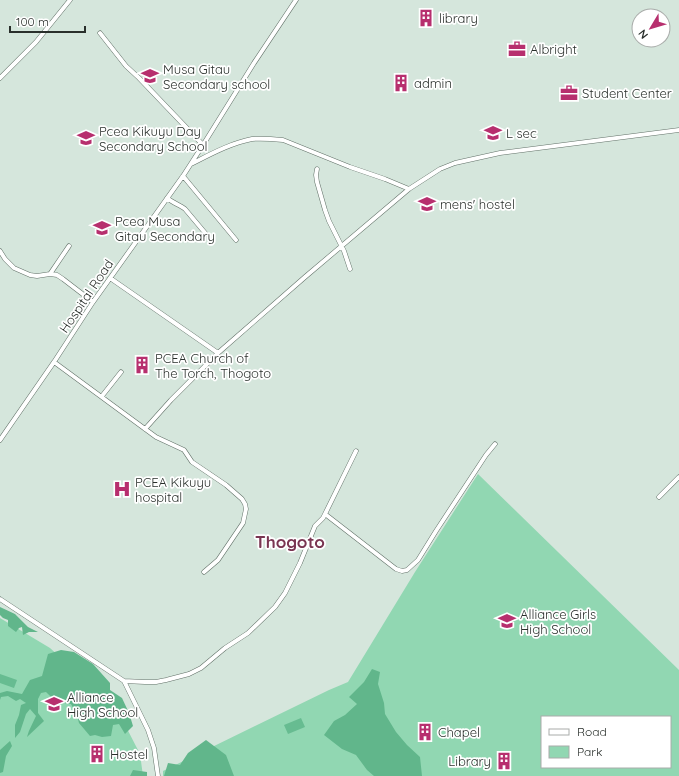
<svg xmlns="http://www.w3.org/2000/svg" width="679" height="776" viewBox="0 0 679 776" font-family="Quicksand,sans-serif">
  <rect width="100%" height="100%" fill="#d5e6dc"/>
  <!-- green -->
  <path fill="#91d7b2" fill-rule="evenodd" d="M478,474l201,196v106h-516v-5l166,-81 19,-8 67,-110zM542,717h128v50h-128z
    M0,618l50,30 44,40 28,31 18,35 3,22h-143z"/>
  <!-- forest -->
  <path fill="#61b68b" d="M0,607l15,7 13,13 10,5h-9l-6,3 -1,-8 -3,1 -3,4 -8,-6v-6l-5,-2 -3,-3z
    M61,650l13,2 19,12 17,19v7l12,8 7,15 4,13 -8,8 -6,-10 -6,1 -2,11 -9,1 -7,-2 -5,1 -11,-13 -2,-8 -6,-11c-14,-1 -15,-2 -25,-12l-5,1 -3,6v14l6,8 -17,16c2,-8 6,-14 9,-21l-6,-7 -4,5 -6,18 -5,6v-13l4,-10 2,-10 5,-2 -6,-4 -4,2 -8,-5 -7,1 -1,3v-7l7,-2 15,3 8,-14 12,-4 6,-22z
    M372,669l8,3 -2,12 6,19 1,11 11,18 11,13 13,12 2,19h-48l-7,-6 -11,-15 -14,-6 -18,-14 10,-14 11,-6 12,-11 -8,-7 15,-15z
    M206,740l20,15 8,21h-70l4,-13 12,2 8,-12z
    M10,741l2,5 -6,10 -3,16 -3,1v-23z
    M133,770l14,2v4h-17z"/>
  <!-- water -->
  <path fill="#67bc91" d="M0,674l17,6 -3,8 -14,-5z
    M301,718l4,9 -17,7 -4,-9z"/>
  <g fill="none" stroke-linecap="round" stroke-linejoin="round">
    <!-- minor casing -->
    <g stroke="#627168" stroke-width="5">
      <path id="minor" d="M100,33l26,33 13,12 64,67
        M0,78l36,-36 34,-42
        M191,164c20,-10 40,-21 61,-25 11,-1 21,0 31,1l67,27 35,12 24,10
        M317,169l-1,6 1,7 8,28 4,11 15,30 6,18
        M183,176l53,64
        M167,198c6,5 13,7 18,11l21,25
        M0,251l5,8 9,9 16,7 7,1 13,-2 7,1 6,4 30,23
        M50,274l19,-28
        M110,278l108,75
        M54,362l102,75 28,13 8,12 34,23 16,14 3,5 1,5 -3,14 -25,37 -14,12
        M102,396l19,-24
        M145,429l26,-29 47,-47 87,-76 104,-88 31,-20 15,-6 45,-10 179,-23
        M0,440l54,-78 39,-60 90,-126 20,-31 51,-82 42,-63
        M356,451l-31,63 71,55 6,2 5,-1 11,-10 18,-29 50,-76 9,-11
        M659,497l20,-20
        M0,599l124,82 24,49 6,18 4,28
        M124,681l21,1h11l10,-2 23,-6 12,-6 24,-20 23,-15 27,-26 10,-14 15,-30 15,-37 8,-8 2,-4"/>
    </g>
    <!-- minor -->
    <use href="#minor" stroke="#fff" stroke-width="4"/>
  </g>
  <!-- icons -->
  <defs>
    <g id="building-bare" transform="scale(1.38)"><path d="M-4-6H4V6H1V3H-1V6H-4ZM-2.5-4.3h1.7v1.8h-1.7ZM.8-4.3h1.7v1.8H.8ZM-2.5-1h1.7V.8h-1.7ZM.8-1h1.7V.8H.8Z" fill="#b72f6e" stroke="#fff" stroke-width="2.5" paint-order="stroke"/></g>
    <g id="office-bare" transform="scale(1.38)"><path d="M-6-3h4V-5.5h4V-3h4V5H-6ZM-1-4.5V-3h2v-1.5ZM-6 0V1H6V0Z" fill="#b72f6e" stroke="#fff" stroke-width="2.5" paint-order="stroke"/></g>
    <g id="school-bare" transform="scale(1.38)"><path d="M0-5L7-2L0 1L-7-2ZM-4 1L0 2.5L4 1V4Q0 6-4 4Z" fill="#b72f6e" stroke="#fff" stroke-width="2.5" paint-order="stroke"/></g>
    <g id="hospital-bare" transform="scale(1.38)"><path d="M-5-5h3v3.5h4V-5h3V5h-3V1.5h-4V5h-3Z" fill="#b72f6e" stroke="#fff" stroke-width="2.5" paint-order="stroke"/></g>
  </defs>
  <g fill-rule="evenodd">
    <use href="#building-bare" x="426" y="18"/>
    <use href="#office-bare" x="517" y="49"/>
    <use href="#school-bare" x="150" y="76"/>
    <use href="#building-bare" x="401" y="83"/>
    <use href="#office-bare" x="569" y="93"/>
    <use href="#school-bare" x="493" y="133"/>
    <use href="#school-bare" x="86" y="138"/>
    <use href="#school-bare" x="427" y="204"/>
    <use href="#school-bare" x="102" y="228"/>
    <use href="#building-bare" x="142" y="365"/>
    <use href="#hospital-bare" x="122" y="489"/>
    <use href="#school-bare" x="507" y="621"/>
    <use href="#school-bare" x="54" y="704"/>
    <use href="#building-bare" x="425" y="732"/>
    <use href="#building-bare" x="97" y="754"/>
    <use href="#building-bare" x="504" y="761"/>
  </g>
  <g text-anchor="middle" stroke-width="3.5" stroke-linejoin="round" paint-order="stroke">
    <!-- poi labels -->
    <g font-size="13" fill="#292f2b" stroke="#fff" text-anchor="start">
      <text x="439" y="23">library</text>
      <text x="530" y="54">Albright</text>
      <text x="163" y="74">Musa Gitau<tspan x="163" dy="15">Secondary school</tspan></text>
      <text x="414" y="88">admin</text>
      <text x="582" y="98">Student Center</text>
      <text x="99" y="136">Pcea Kikuyu Day<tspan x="99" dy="15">Secondary School</tspan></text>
      <text x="506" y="138">L sec</text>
      <text x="440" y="209">mens' hostel</text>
      <text x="115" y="226">Pcea Musa<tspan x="115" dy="15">Gitau Secondary</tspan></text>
      <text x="155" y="363">PCEA Church of<tspan x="155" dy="15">The Torch, Thogoto</tspan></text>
      <text x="135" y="487">PCEA Kikuyu<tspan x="135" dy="15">hospital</tspan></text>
      <text x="520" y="619">Alliance Girls<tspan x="520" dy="15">High School</tspan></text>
      <text x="67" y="702">Alliance<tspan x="67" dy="15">High School</tspan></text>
      <text x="438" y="737">Chapel</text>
      <text x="110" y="759">Hostel</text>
      <text x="491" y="766" text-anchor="end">Library</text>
    </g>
    <!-- street labels -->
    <g font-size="13" fill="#292f2b" stroke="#fff">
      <text transform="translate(86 296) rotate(-56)" y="5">Hospital Road</text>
    </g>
    <!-- district labels -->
    <g font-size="17" font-weight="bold" fill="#793551" stroke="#fff">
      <text x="290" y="548">Thogoto</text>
    </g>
  </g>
  <!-- legend -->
  <rect x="541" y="716" width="130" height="52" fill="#ffffff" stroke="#a9acaa"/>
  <rect x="549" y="729" width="20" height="6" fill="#ffffff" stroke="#a9acaa"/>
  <text x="577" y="736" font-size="12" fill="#292f2b">Road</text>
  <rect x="549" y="746" width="20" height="12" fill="#91d7b2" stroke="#a9acaa"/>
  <text x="577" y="756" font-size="12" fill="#292f2b">Park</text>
  <!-- north arrow -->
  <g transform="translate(651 28) rotate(232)"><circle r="19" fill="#ffffff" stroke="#a9acaa"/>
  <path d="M0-3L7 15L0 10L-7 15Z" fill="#b72f6e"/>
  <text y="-6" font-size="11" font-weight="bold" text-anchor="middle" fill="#292f2b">N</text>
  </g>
  <!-- scale -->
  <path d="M10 26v6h75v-6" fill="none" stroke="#292f2b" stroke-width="2"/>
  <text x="16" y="26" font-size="12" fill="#292f2b" stroke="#ffffff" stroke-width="3" paint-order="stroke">100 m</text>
</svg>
